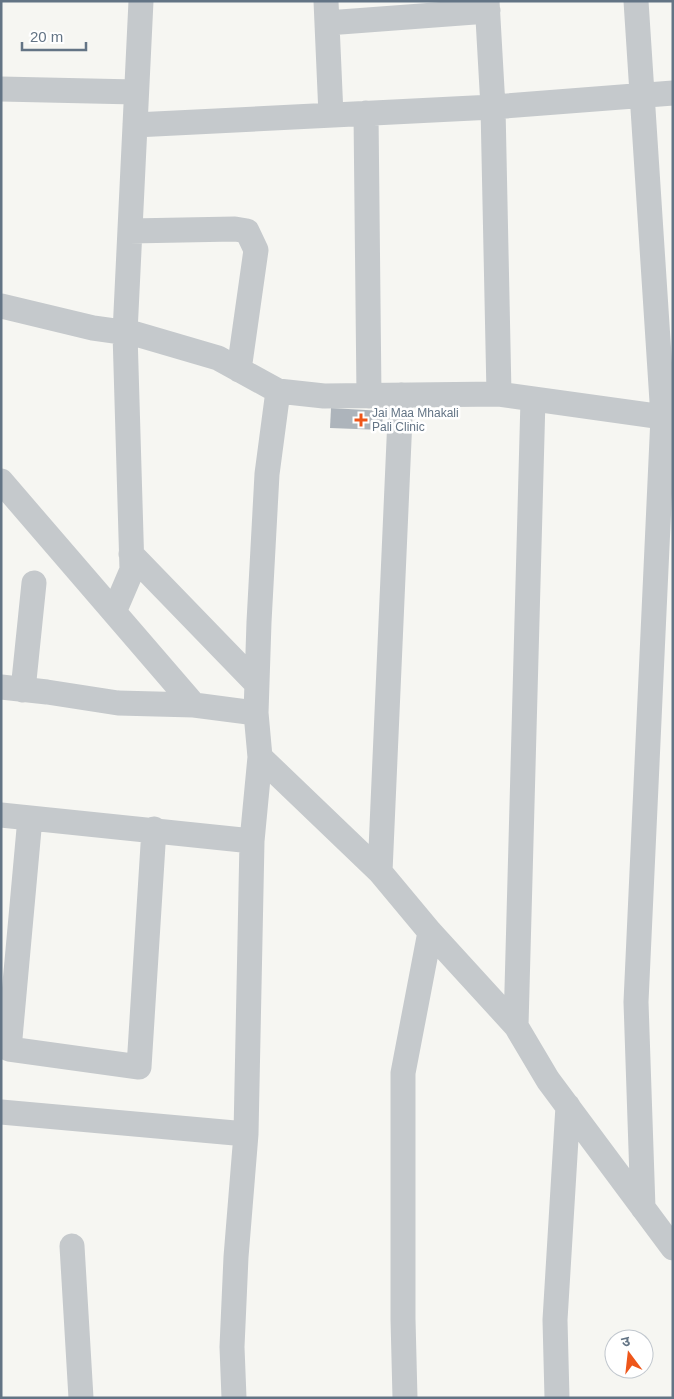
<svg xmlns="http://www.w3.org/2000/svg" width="674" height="1399" viewBox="0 0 674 1399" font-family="Helvetica,'Noto Sans Devanagari',sans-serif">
  <rect width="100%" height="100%" fill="#f6f6f2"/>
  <!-- building -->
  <path fill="#adb4bb" d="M331,408l52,3 -1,19 -52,-2z"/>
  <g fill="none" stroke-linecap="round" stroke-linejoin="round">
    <!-- minor -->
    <path stroke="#c5c9cc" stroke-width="25" d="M326,1l5,114
      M487,1l6,106 6,287
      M636,1l27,416 -27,585 7,206
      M327,23l161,-12
      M1,89l135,3
      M366,113l3,283
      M135,125l358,-18 180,-14
      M130,231l105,-2 12,2 9,19 -17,120
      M1,306l92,22 43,6 82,24 60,33 46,5 175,-2 164,23 10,-2
      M1,481l193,224 62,8
      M131,554l126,130
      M114,612l18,-42 -7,-237 16,-332
      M1,687l46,5 71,11 76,2
      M23,690l11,-107
      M260,757l120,115 50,60 86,94 32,54 125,168
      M1,815l251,26
      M30,818l-21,231 130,18 15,-238
      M380,872l21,-477
      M516,1026l17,-627
      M1,1112l245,22
      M72,1246l9,152
      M234,1398l-2,-51 4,-90 10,-123 6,-293 8,-84 -4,-44 3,-91 8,-148 11,-83
      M405,1398l-2,-79v-246l27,-141
      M557,1398l-2,-78 13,-214"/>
  </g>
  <!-- markers -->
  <path fill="#ee561a" stroke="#fff" stroke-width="2" d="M358.5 412.5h5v5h5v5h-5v5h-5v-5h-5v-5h5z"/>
  <g text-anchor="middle" stroke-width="5" stroke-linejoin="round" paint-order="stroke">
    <!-- poi labels -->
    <g font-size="12" fill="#637485" stroke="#fff" text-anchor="start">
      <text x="372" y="417">Jai Maa Mhakali<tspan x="372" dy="14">Pali Clinic</tspan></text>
    </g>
  </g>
  <!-- border -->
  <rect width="674" height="1399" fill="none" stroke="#637485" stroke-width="5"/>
  <!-- north arrow -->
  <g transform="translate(629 1354) rotate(345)"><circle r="24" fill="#ffffff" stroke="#c1c7ce"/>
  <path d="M0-4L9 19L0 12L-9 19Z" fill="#ee561a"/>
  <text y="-8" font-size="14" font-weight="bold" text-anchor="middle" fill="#637485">उ</text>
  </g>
  <!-- scale -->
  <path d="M22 42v8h64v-8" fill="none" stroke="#637485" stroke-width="2.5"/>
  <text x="30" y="42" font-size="15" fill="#637485" stroke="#ffffff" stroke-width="4" paint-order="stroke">20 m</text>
</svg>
